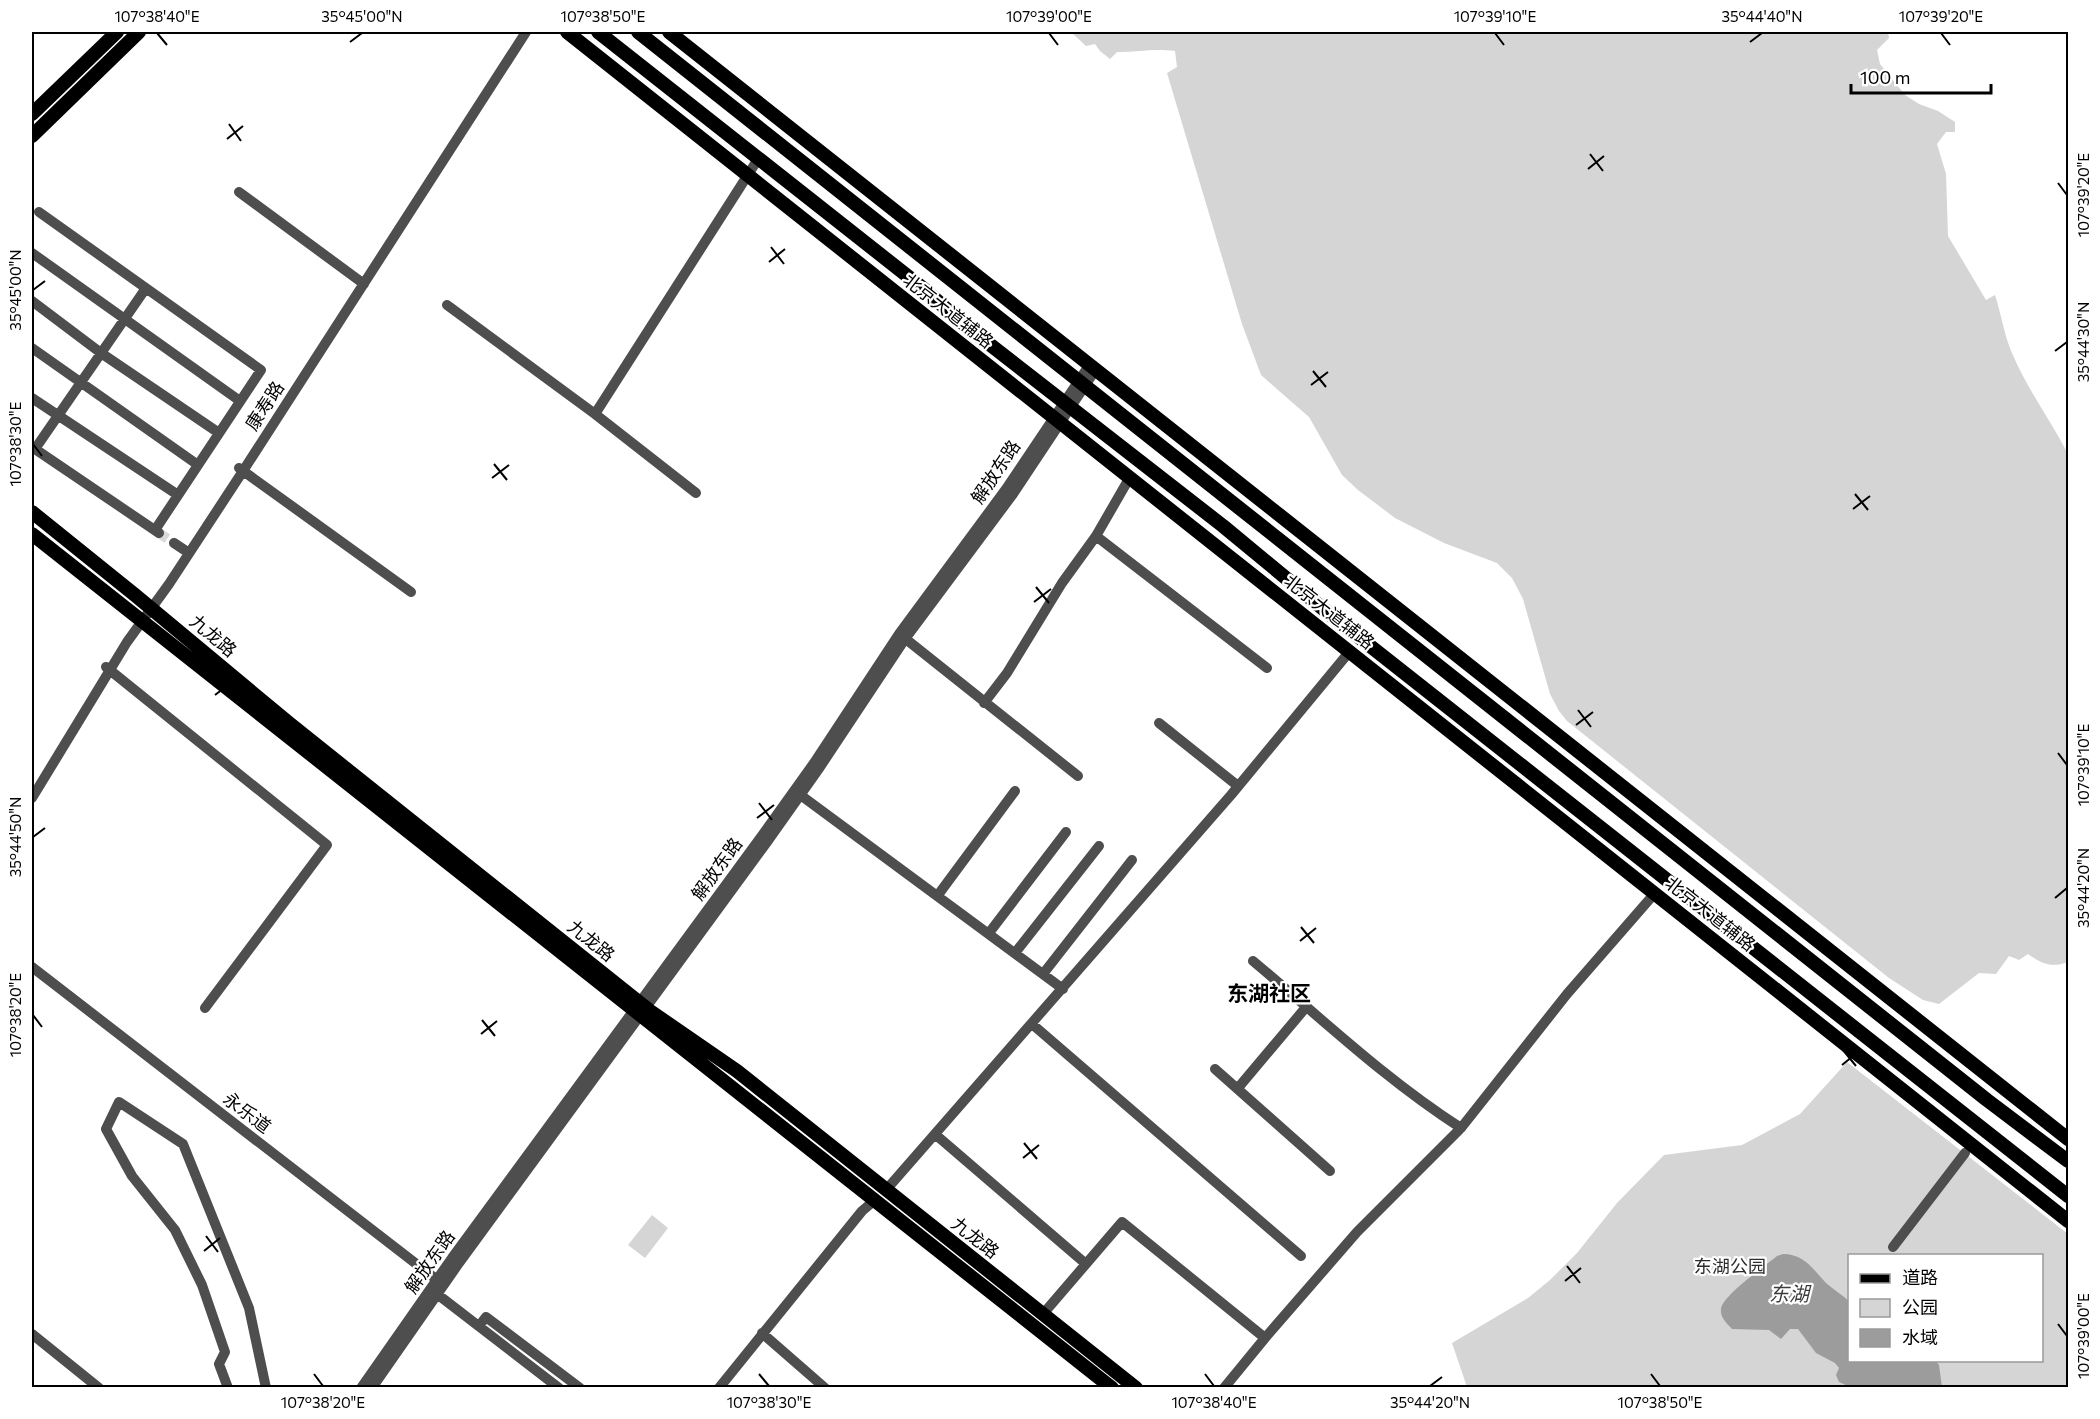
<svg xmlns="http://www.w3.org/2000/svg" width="2100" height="1419" viewBox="0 0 2100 1419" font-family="Commissioner,'Noto Sans SC',sans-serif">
  <rect width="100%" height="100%" fill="#fff"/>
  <!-- green -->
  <path fill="#d5d5d5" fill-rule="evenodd" d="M1071,32h817l1,6 -12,12 3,14 25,31 14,9 19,7 17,11v10h-9l-9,12 9,30 2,62 38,64 9,-5c6,18 9,40 17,58 15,36 38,66 56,101v508c-17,6 -26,2 -40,-8l-9,6 -10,-4 -13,18 -17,-1 -40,31 -16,-4 -34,-22 -322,-257 -8,-10 -9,-17 -27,-95 -11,-21 -15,-15 -53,-20 -49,-25 -37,-28 -16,-15 -33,-58 -48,-42 -19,-51 -75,-251 10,-6 -2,-16c-21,-3 -37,1 -58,1l-7,7 -10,-8 -5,-7 -9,2z
    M1847,1062l221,172v153h-601l-15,-44 76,-45 22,-18 27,-27 40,-50 47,-48 78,-10 58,-31zM1850,1256h192v104h-192z
    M652,1215l16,13 -23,30 -17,-13z"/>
  <!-- water -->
  <path fill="#9c9c9c" d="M1783,1254c21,0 30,15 43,29 7,6 16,12 23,18l1,59 86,1 3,4 3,22h-92l-11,-5 -3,-7 3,-7 -4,-5 -19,-10 -18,-24h-8l-9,10 -12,-9 -37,-1c-5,-6 -12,-11 -11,-20 1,-13 44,-43 56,-53z"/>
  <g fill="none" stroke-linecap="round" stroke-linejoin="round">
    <!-- minor-tunnel -->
    <path stroke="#d9d9d9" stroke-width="10" stroke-dasharray="10 5" stroke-linecap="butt" d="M159,533l15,10"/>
    <!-- minor -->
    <path stroke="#4e4e4e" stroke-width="10" d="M239,192l125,92
      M39,212l222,158 -106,160
      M32,253l208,148
      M146,288l-111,161 124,84
      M32,301l69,52 118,80
      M447,305l148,109 101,79
      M32,348l166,117
      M32,398l146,97
      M595,414l163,-255
      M239,468l172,124
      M1096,536l171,132
      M174,543l15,10
      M902,636l176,140
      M106,667l221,178 -122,163
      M984,703l23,-30 55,-90 34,-47 34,-59
      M1159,723l79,63
      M795,791l268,198
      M32,798l95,-156 42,-58 74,-113 283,-439
      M938,895l77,-104
      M989,933l77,-101
      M1015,953l84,-107
      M1253,961c68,57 133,119 208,167
      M32,967l409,316
      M1043,974l89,-114
      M1032,1024l269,232
      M1215,1069l115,102
      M1238,1088l69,-82
      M936,1135l150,129
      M886,1190l345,-395 119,-144
      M1893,1247l72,-94
      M437,1294l122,94
      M1043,1314l79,-92 143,116
      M479,1326l7,-9 94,71
      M762,1333l63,55
      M32,1334l67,54
      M228,1388l-9,-24 6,-12 -23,-67 -27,-55 -43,-54 -26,-47 13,-27 64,42 66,164 17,80
      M361,1388l91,-130 309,-421 53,-74 85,-129 107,-145 84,-125
      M372,1388l87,-125 308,-421 53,-75 85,-128 108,-145 83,-125
      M719,1388l143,-177 13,-11
      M1224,1388l41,-50 92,-106 104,-104 106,-134 88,-101"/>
    <!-- major -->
    <path stroke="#000" stroke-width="14" d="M567,32l1501,1189
      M598,32l326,257 37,33 262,204 104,86 741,584
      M638,32l1349,1068 81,61
      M669,32l1399,1107
      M32,114l85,-82
      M32,136l107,-104
      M32,512l103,83 155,129 360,287 87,60 399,317
      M32,534l1080,854"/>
  </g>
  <!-- ticks -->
  <path fill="none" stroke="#000" stroke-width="2" d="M157,33l10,12M603,33l9,12M1049,33l9,12M1495,33l9,12M1941,33l9,12M350,42l12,-9M1750,42l12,-9M229,124l12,17M227,139l16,-13M1590,154l13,17M1588,169l16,-13M2058,183l9,12M771,247l13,17M769,262l16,-13M33,290l12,-9M2055,351l12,-9M1313,371l13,16M1311,385l17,-13M33,444l9,12M494,464l13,16M492,478l17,-13M1855,494l13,16M1853,509l17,-13M1036,587l13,16M1034,602l17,-13M217,680l13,16M215,695l17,-13M1578,710l13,17M1576,725l17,-13M2058,753l9,12M759,803l13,17M757,818l17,-13M33,837l12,-9M2055,898l12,-10M1301,927l13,16M1300,941l16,-13M33,1015l9,12M482,1020l13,16M481,1034l16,-13M1843,1050l13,16M1842,1065l16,-13M1024,1143l13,16M1023,1158l16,-13M206,1236l12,16M204,1251l16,-13M1567,1266l13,17M1565,1281l16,-13M2058,1324l9,12M314,1374l9,12M759,1374l10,12M1205,1374l9,12M1651,1374l9,12M1430,1386l12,-9"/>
  <g text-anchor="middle" stroke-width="4.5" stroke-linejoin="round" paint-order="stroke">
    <!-- street labels -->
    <g font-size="18" fill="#000" stroke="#fff">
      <text transform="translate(948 311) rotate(38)" y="6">北京大道辅路</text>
      <text transform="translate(265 406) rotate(-57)" y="6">康寿路</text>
      <text transform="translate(996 472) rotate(-56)" y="6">解放东路</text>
      <text transform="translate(1329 612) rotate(38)" y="6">北京大道辅路</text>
      <text transform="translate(213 636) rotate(40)" y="6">九龙路</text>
      <text transform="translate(717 869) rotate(-54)" y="6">解放东路</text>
      <text transform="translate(1710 914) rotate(38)" y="6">北京大道辅路</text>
      <text transform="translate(591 941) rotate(39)" y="6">九龙路</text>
      <text transform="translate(247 1113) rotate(37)" y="6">永乐道</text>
      <text transform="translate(975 1238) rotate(38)" y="6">九龙路</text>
      <text transform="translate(430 1262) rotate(-55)" y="6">解放东路</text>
    </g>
    <!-- park labels -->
    <g font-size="18" fill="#2c2c2c" stroke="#fff">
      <text x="1730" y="1273">东湖公园</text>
    </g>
    <!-- water labels -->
    <g font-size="20" font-style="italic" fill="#3d3d3d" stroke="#fff">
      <text x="1789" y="1301">东湖</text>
    </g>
    <!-- quarter labels -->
    <g font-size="21" font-weight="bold" fill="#000" stroke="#fff">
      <text x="1269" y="1001">东湖社区</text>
    </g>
  </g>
  <!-- border -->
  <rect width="2100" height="1419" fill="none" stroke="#ffffff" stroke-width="66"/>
  <!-- legend -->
  <rect x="1848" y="1254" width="195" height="108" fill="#ffffff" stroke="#999999" stroke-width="1.5"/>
  <rect x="1860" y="1274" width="30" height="9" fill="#000000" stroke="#999999" stroke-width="1.5"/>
  <text x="1902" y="1284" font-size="18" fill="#000000">道路</text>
  <rect x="1860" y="1299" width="30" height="18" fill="#d5d5d5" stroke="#999999" stroke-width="1.5"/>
  <text x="1902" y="1314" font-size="18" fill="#000000">公园</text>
  <rect x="1860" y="1329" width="30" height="18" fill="#9c9c9c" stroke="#999999" stroke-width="1.5"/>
  <text x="1902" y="1344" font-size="18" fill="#000000">水域</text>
  <!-- scale -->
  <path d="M1851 84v9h140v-9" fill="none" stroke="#000000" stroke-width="3"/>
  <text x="1860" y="84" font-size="18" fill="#000000" stroke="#ffffff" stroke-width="4.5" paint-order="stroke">100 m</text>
  <rect x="33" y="33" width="2034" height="1353" fill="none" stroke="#000" stroke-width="2"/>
  <g font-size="15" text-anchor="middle" fill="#000">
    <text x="157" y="22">107°38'40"E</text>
    <text x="362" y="22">35°45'00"N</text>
    <text x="603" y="22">107°38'50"E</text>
    <text x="1049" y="22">107°39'00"E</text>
    <text x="1495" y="22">107°39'10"E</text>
    <text x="1762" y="22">35°44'40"N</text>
    <text x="1941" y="22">107°39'20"E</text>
    <text transform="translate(2084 195) rotate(-90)" y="5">107°39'20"E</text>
    <text transform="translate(16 290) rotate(-90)" y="5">35°45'00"N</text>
    <text transform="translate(2084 342) rotate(-90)" y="5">35°44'30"N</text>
    <text transform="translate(16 444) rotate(-90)" y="5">107°38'30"E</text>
    <text transform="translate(2084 765) rotate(-90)" y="5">107°39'10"E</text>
    <text transform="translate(16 837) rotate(-90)" y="5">35°44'50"N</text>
    <text transform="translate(2084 888) rotate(-90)" y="5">35°44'20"N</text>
    <text transform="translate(16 1015) rotate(-90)" y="5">107°38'20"E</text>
    <text transform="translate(2084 1336) rotate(-90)" y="5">107°39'00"E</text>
    <text x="323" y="1408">107°38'20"E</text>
    <text x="769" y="1408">107°38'30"E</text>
    <text x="1214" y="1408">107°38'40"E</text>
    <text x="1430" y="1408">35°44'20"N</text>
    <text x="1660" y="1408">107°38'50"E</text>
  </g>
</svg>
